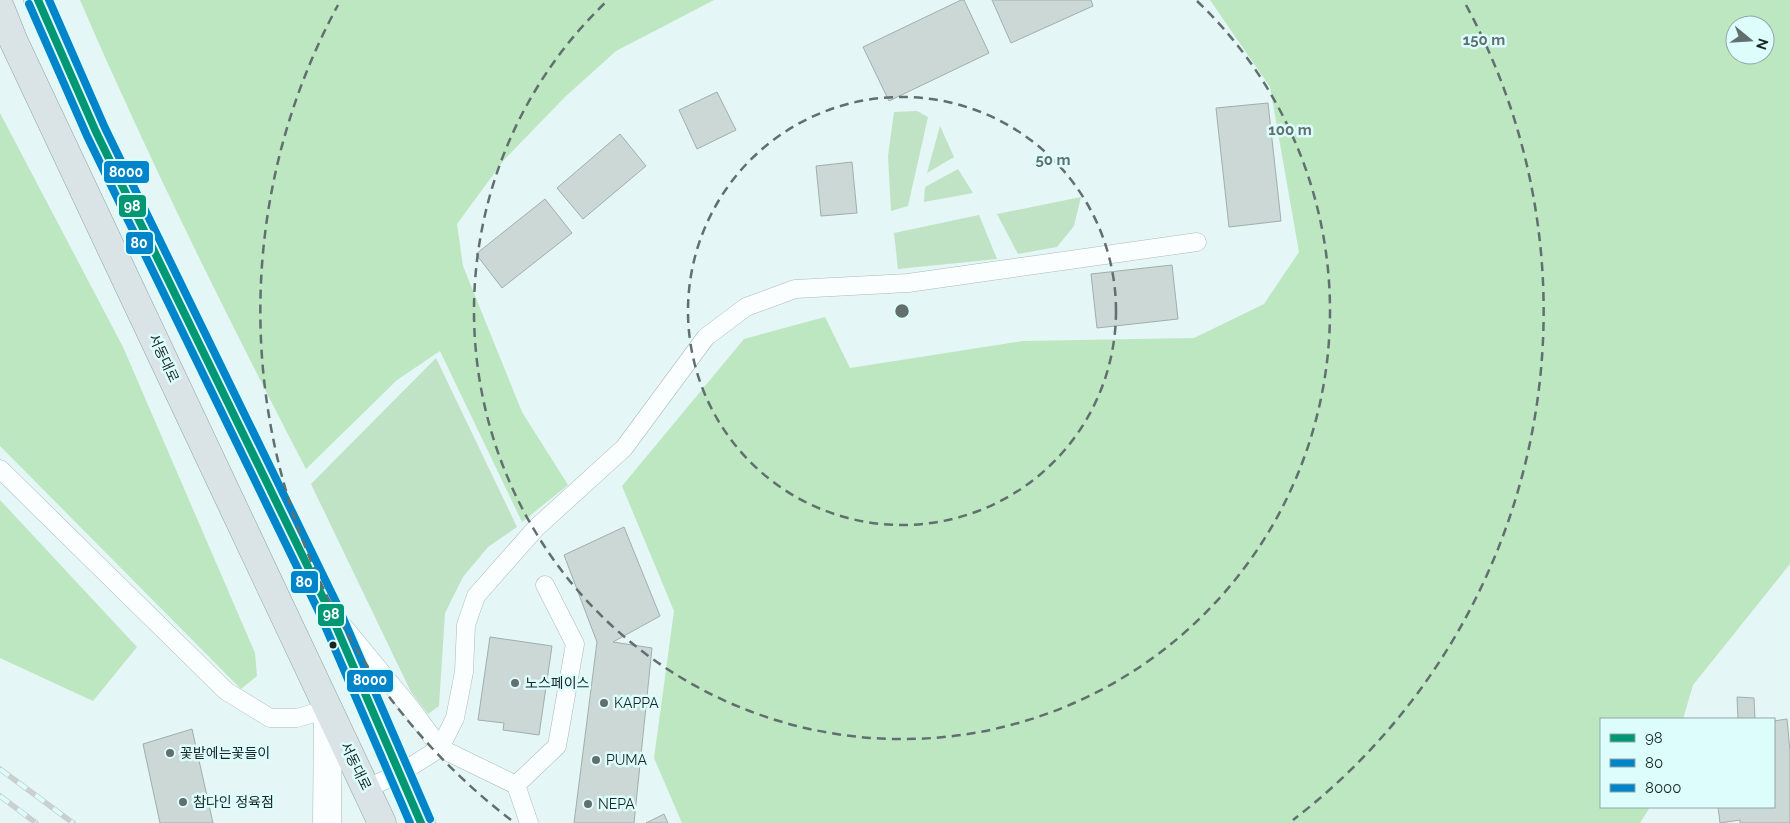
<svg xmlns="http://www.w3.org/2000/svg" width="1790" height="823" viewBox="0 0 1790 823" font-family="Raleway,'Noto Sans KR',sans-serif">
  <rect width="100%" height="100%" fill="#e4f6f5"/>
  <!-- green -->
  <path fill="#bfe3c4" d="M917,111l11,6 -20,89 -17,5 -3,-55 6,-44z
    M940,126l14,31 -27,16z
    M958,169l15,24 -49,9 1,-15z
    M1081,197l-7,29 -17,21 -39,7 -21,-40z
    M979,215l18,44 -99,10 -4,-36z
    M436,358l81,169 -29,20 -25,30 -18,36 -6,93 -11,8 -17,-22 -100,-208z"/>
  <!-- forest -->
  <path fill="#bce7c1" fill-rule="evenodd" d="M80,0h634l-98,51 -51,46 -61,63 -47,64 6,42 59,146 46,73 -46,37 -82,-171 -43,29 -91,89c-80,-154 -157,-309 -226,-469z
    M1210,0h580v564l-97,121 -10,34h-82v88h49l-10,16h-958l-28,-65 20,-147 -52,-125 122,-147 81,-22 25,51 173,-27 171,-3 70,-34 35,-52 -29,-165zM1735,25h30v30h-30z
    M0,113l123,234 132,306 2,23 -16,13 -241,-243z
    M0,500l137,147 -44,54 -93,-43z"/>
  <!-- building -->
  <path fill="#cbd8d5" stroke="#a1aeac" d="M961,0h3l25,53 -100,48 -26,-54z
    M992,0h99l2,6 -82,37z
    M717,92l19,38 -39,19 -18,-39z
    M1268,103l13,118 -52,6 -13,-119z
    M620,134l26,32 -63,53 -26,-31z
    M852,162l5,51 -36,3 -5,-50z
    M545,199l27,34 -70,55 -26,-34z
    M1172,265l6,54 -81,9 -6,-54z
    M624,527l36,89 -47,26 39,6 -18,175h-60l23,-181 -33,-87z
    M490,637l62,9 -13,89 -36,-5 1,-7 -26,-3z
    M1737,697l17,1 1,21h-48h31z
    M1787,719l3,32v72h-50v-3l-20,3 -2,-16h56v-86z
    M192,729l21,94h-53l-17,-79z
    M664,814l4,9h-22z"/>
  <g fill="none" stroke-linecap="round" stroke-linejoin="round">
    <!-- service casing -->
    <g stroke="#abbab8" stroke-width="19">
      <path id="service" d="M0,469l226,222 44,27h27l31,-9
        M344,627l69,84 27,37 76,37 13,38
        M516,785l41,-39 18,-102 -30,-59
        M367,788l32,-14 41,-26 15,-30 9,-46 2,-47 10,-29 60,-68 88,-80 82,-111 40,-30 49,-18 113,-6 289,-41"/>
    </g>
    <!-- tertiary casing -->
    <g stroke="#abbab8" stroke-width="29">
      <path id="tertiary" d="M327,823l1,-114"/>
    </g>
    <!-- primary casing -->
    <g stroke="#8ea3a6" stroke-width="29">
      <path id="primary" d="M38,0l58,132 232,476 93,215
        M0,7l14,35 368,781"/>
    </g>
    <!-- service -->
    <use href="#service" stroke="#fbfefe" stroke-width="18"/>
    <!-- tertiary -->
    <use href="#tertiary" stroke="#fbfefe" stroke-width="28"/>
    <!-- primary -->
    <use href="#primary" stroke="#dae3e6" stroke-width="28"/>
    <!-- rail casing -->
    <g stroke="#cacfcf" stroke-width="5.5">
      <path id="rail" d="M0,769l73,54
        M0,796l36,27"/>
    </g>
    <!-- rail -->
    <use href="#rail" stroke="#ddfdfc" stroke-width="4" stroke-dasharray="11" stroke-linecap="butt"/>
    <!-- bus-1 casing -->
    <g stroke="#ddfdfc" stroke-width="11">
      <path id="bus-1" d="M38,0l58,132 232,476 93,215"/>
    </g>
    <!-- bus-2 casing -->
    <g stroke="#ddfdfc" stroke-width="11">
      <path id="bus-2" d="M29,4l58,132 232,476 91,211"/>
    </g>
    <!-- bus-3 casing -->
    <g stroke="#ddfdfc" stroke-width="11">
      <path id="bus-3" d="M49,0l56,128 232,476 93,215"/>
    </g>
    <!-- bus-1 -->
    <use href="#bus-1" stroke="#009775" stroke-width="8"/>
    <!-- bus-2 -->
    <use href="#bus-2" stroke="#0085ca" stroke-width="8"/>
    <!-- bus-3 -->
    <use href="#bus-3" stroke="#0085ca" stroke-width="8"/>
  </g>
  <!-- distance rings -->
  <g fill="none" stroke="#616f6e" stroke-width="2.5" stroke-dasharray="9 6">
    <circle cx="902" cy="311" r="214"/>
    <path d="M1197 1A428 428 0 1 1 607 1"/>
    <path d="M511 820A642 642 0 0 1 338 5M1466 5A642 642 0 0 1 1293 820"/>
  </g>
  <!-- markers -->
  <circle fill="#1a2625" stroke="#ddfdfc" stroke-width="2" cx="333" cy="645" r="4.5"/>
  <g fill="#616f6e" stroke="#ddfdfc" stroke-width="2">
    <circle cx="515" cy="683" r="5"/>
    <circle cx="604" cy="703" r="5"/>
    <circle cx="170" cy="753" r="5"/>
    <circle cx="596" cy="760" r="5"/>
    <circle cx="183" cy="802" r="5"/>
    <circle cx="588" cy="804" r="5"/>
  </g>
  <g text-anchor="middle" stroke-width="5" stroke-linejoin="round" paint-order="stroke">
    <!-- street labels -->
    <g font-size="14" fill="#1a2625" stroke="#ddfdfc">
      <text transform="translate(164 358) rotate(65)" y="5">서동대로</text>
      <text transform="translate(356 766) rotate(64)" y="5">서동대로</text>
    </g>
    <!-- poi labels -->
    <g font-size="14" fill="#1a2625" stroke="#ddfdfc" text-anchor="start">
      <text x="525" y="688">노스페이스</text>
      <text x="614" y="708">KAPPA</text>
      <text x="180" y="758">꽃밭에는꽃들이</text>
      <text x="606" y="765">PUMA</text>
      <text x="193" y="807">참다인 정육점</text>
      <text x="598" y="809">NEPA</text>
    </g>
  </g>
  <circle cx="902" cy="311" r="8" fill="#616f6e" stroke="#ddfdfc" stroke-width="2.5"/>
  <g font-size="15" text-anchor="middle" font-weight="bold" fill="#616f6e" stroke="#ddfdfc" stroke-width="5" stroke-linejoin="round" paint-order="stroke">
    <text x="1484" y="45">150 m</text>
    <text x="1290" y="135">100 m</text>
    <text x="1053" y="165">50 m</text>
  </g>
  <g stroke="#ddfdfc" stroke-width="2">
    <rect x="103" y="160" width="47" height="24" rx="5" fill="#0085ca"/>
    <rect x="118" y="194" width="29" height="24" rx="5" fill="#009775"/>
    <rect x="125" y="231" width="29" height="24" rx="5" fill="#0085ca"/>
    <rect x="290" y="570" width="29" height="24" rx="5" fill="#0085ca"/>
    <rect x="317" y="603" width="28" height="24" rx="5" fill="#009775"/>
    <rect x="346" y="669" width="48" height="24" rx="5" fill="#0085ca"/>
  </g>
  <g font-size="14" text-anchor="middle" font-weight="bold" fill="#fff">
    <text x="126" y="177">8000</text>
    <text x="132" y="211">98</text>
    <text x="139" y="248">80</text>
    <text x="304" y="587">80</text>
    <text x="331" y="619">98</text>
    <text x="370" y="685">8000</text>
  </g>
  <!-- legend -->
  <rect x="1600" y="718" width="175" height="90" fill="#ddfdfc" stroke="#8fa7a6"/>
  <rect x="1610" y="734" width="25" height="8" fill="#009775" stroke="#8fa7a6"/>
  <text x="1645" y="743" font-size="15" fill="#1a2625">98</text>
  <rect x="1610" y="759" width="25" height="8" fill="#0085ca" stroke="#8fa7a6"/>
  <text x="1645" y="768" font-size="15" fill="#1a2625">80</text>
  <rect x="1610" y="784" width="25" height="8" fill="#0085ca" stroke="#8fa7a6"/>
  <text x="1645" y="793" font-size="15" fill="#1a2625">8000</text>
  <!-- north arrow -->
  <g transform="translate(1750 40) rotate(108)"><circle r="24" fill="#ddfdfc" stroke="#8fa7a6"/>
  <path d="M0-4L9 19L0 12L-9 19Z" fill="#616f6e"/>
  <text y="-8" font-size="14" font-weight="bold" text-anchor="middle" fill="#1a2625">N</text>
  </g>
</svg>
